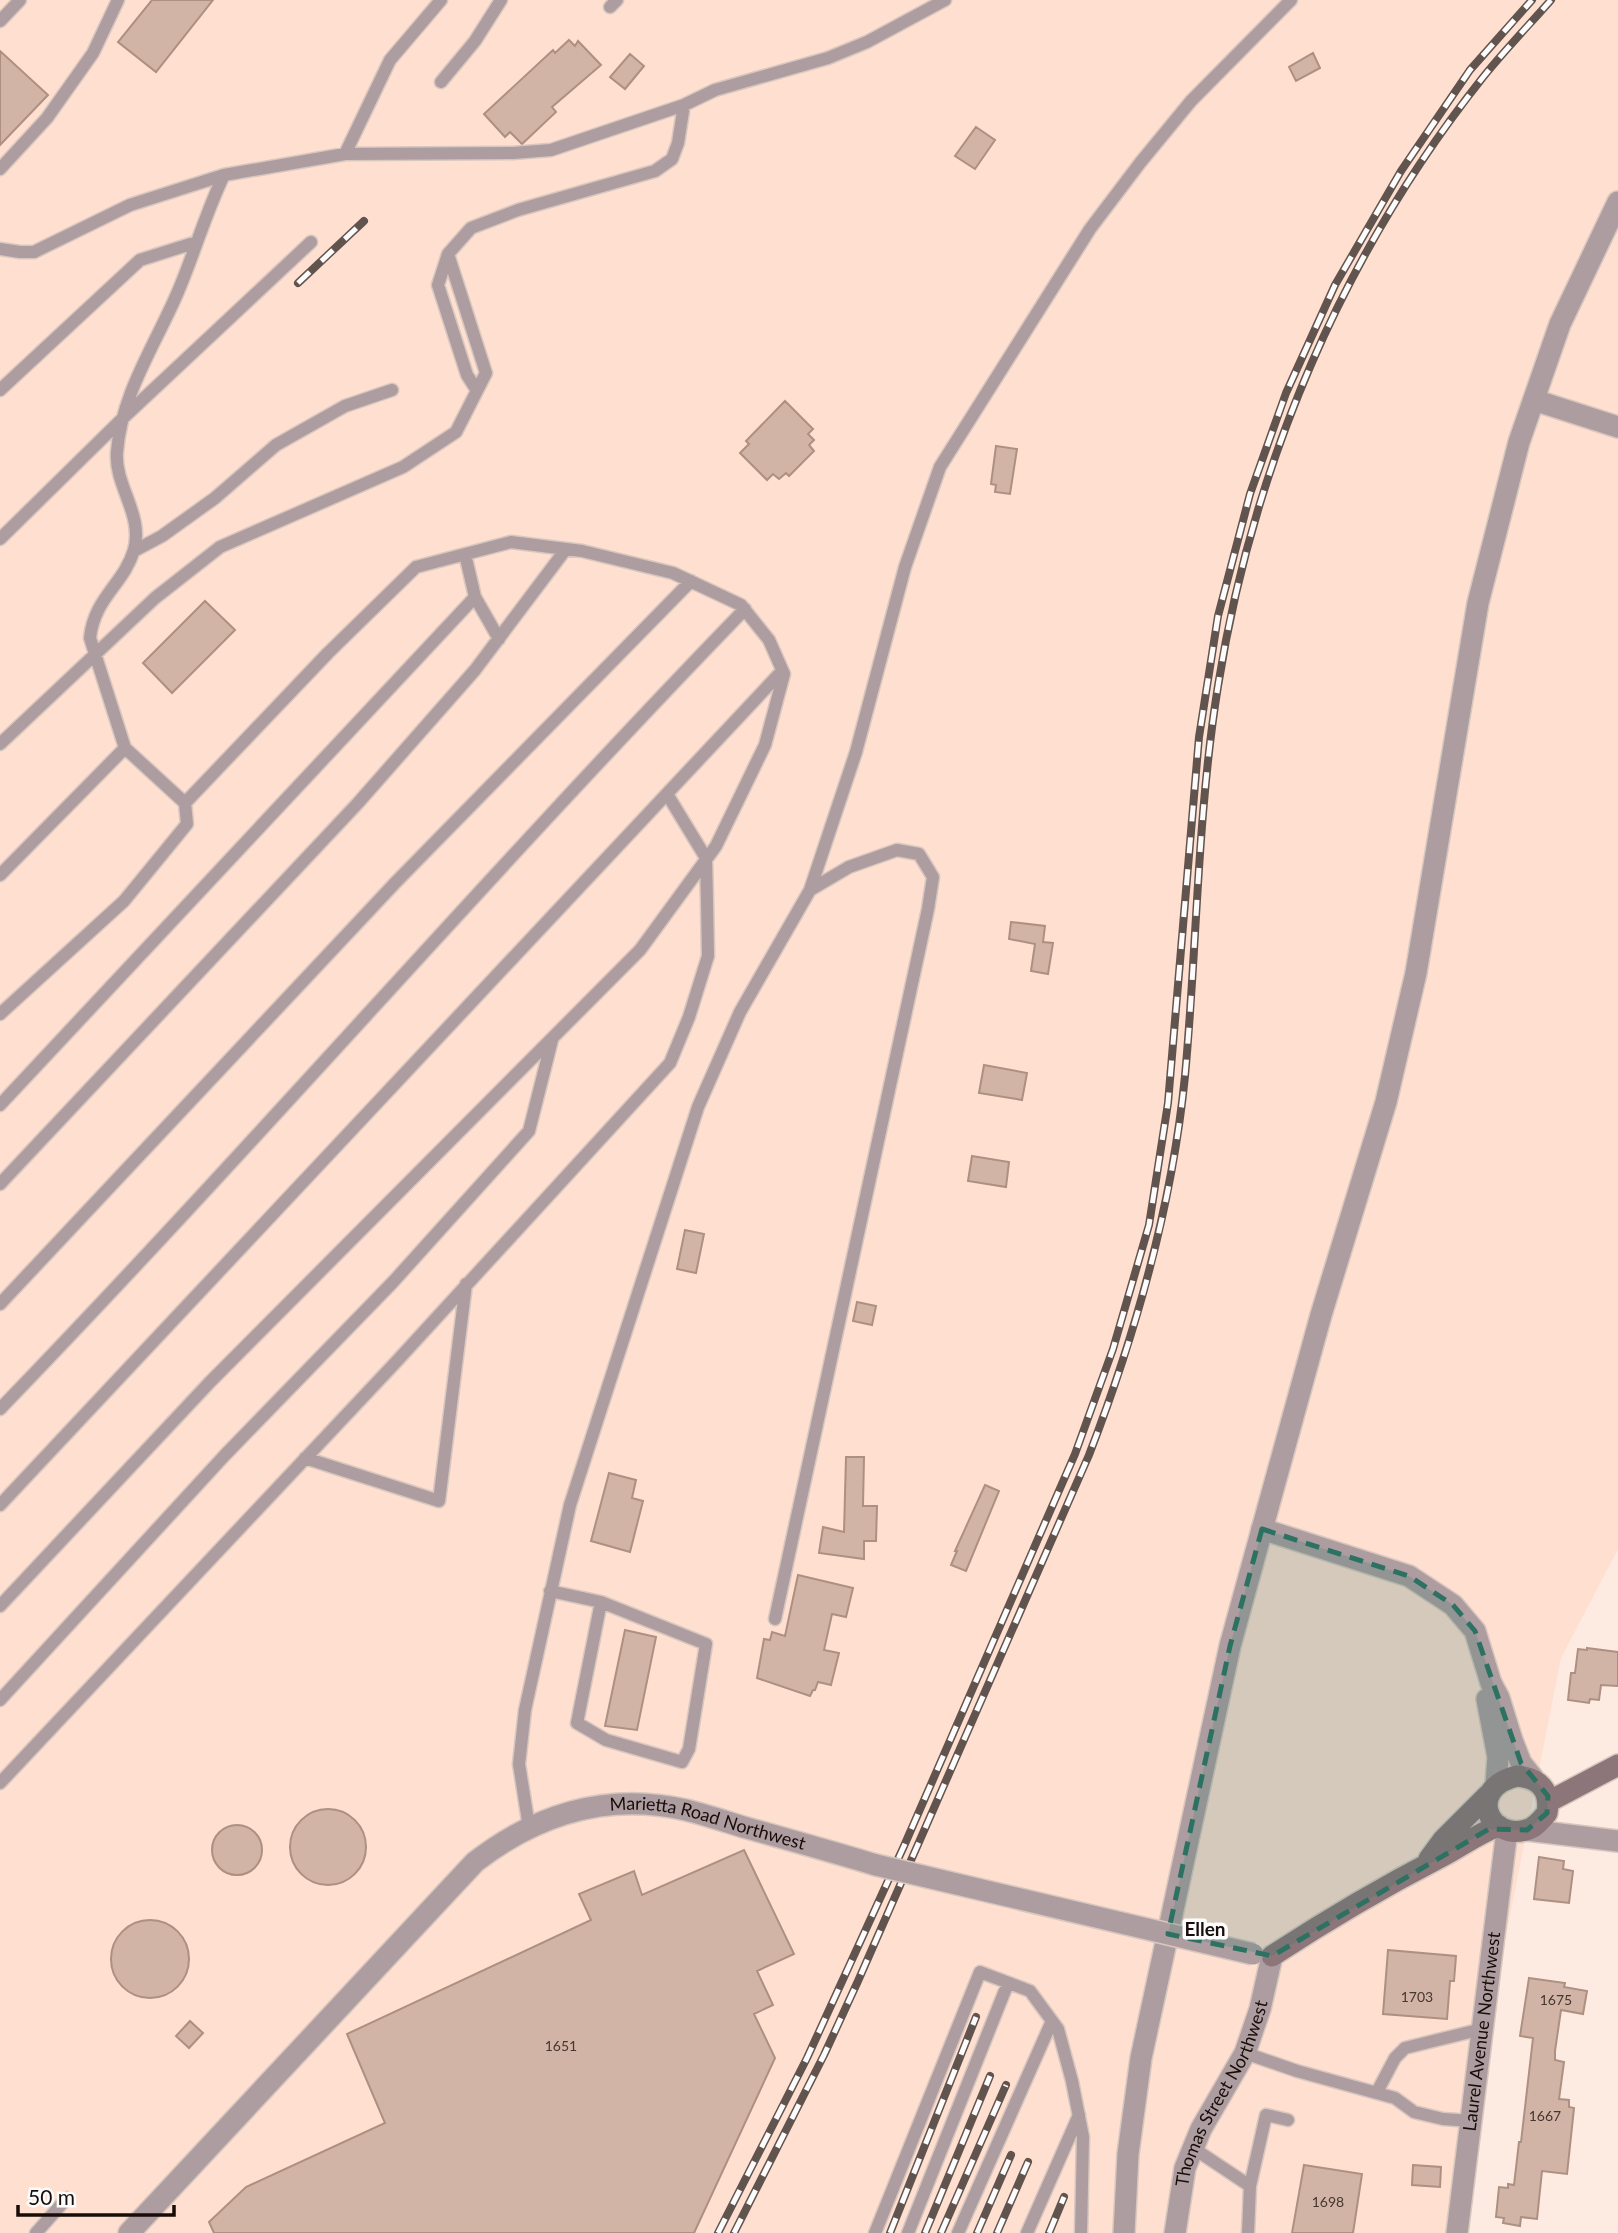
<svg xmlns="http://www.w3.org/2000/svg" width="1618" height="2233" viewBox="0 0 1618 2233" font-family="Lato,sans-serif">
  <rect width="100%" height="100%" fill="#fdeae1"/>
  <!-- built -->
  <path fill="#fedfd0" d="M0,0h1618v1549l-57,109 -114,575h-1447z"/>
  <!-- building -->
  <path fill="#d2b4a6" stroke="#ad9082" stroke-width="2" d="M152,0h61l-57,72 -38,-30z
    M569,40l6,6 3,-5 23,24 -49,42 4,5 -34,32 -12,-12 -5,5 -21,-23 69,-64 2,3z
    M0,51l48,44 -48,50z
    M1313,53l7,15 -24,13 -7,-14z
    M630,54l14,12 -19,23 -15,-12z
    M976,127l19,13 -20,29 -20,-13z
    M785,401l28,28 -5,5 6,6 -5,5 5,6 -25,25 -3,-3 -7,6 -6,-5 -6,6 -27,-27 9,-9 -3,-3z
    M996,446l21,3 -7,45 -15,-2 1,-7 -5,-1z
    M205,601l30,29 -63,63 -29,-30z
    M1011,922l34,4 -2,16 10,1 -5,31 -17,-3 4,-27 -26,-5z
    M984,1065l43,8 -5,27 -43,-7z
    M972,1156l37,6 -3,25 -38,-6z
    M685,1230l19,4 -8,39 -19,-4z
    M857,1302l19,4 -4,19 -19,-4z
    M846,1457h18l-1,49h14l-1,35h-12v18l-45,-6 4,-26 21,5z
    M609,1473l27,7 -4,18 11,3 -13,51 -39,-11z
    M985,1485l14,6 -33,80 -15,-6 6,-14h-2z
    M798,1575l55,13 -7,29 -14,-3 -8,36 15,3 -8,32 -13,-3 -3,8h-2l-3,6 -53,-18 7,-39 6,1 2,-8 13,4z
    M625,1630l31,7 -19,93 -32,-4z
    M1587,1648l31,4v34l-17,-1 -2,15 -9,-1 -1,4 -21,-3 3,-27h4l3,-24 9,1z
    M290 1847a38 38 0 1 1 76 0a38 38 0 1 1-76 0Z
    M212 1850a25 25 0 1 1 50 0a25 25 0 1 1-50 0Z
    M744,1850l50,104 -37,17 16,34 -19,9 21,44 -81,175h-480l-5,-11 37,-35 139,-64 -38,-89 244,-114 -12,-26 55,-23 8,24z
    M1539,1857l25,4 -1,8 10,2 -4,32 -35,-4z
    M111 1959a39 39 0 1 1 78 0a39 39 0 1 1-78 0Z
    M1388,1950l68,6 -2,25h-4l-3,38 -64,-5z
    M1529,1978l36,5 -1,4 23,4 -4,23 -22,-4 -6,41v9l9,2 -5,37 10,1v7l5,1 -7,66 -25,-3 -5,48 -16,-2 -1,9 -17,-3 1,-5 -8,-1 3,-30 9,1v-4l6,1 5,-43h2l12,-104 -13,-2z
    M190,2021l13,12 -14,15 -13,-12z
    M1304,2165l58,9 -9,59h-61z
    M1413,2165l28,2 -1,20 -28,-2z"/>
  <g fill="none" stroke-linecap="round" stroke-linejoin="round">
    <!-- service casing -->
    <g stroke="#d8c7be" stroke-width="15">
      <path id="service" d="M610,7l7,-7
        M0,21l20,-21
        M441,82l34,-41 26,-41
        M345,154l45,-94 51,-60
        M0,169l47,-51 46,-65 25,-53
        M0,249l20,3h14l96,-47 94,-30
        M476,389l-9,-14 -29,-90 10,-31 23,-26 47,-18 137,-39 17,-12 6,-16 6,-38
        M0,390l140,-130 57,-18
        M0,539l123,-121 188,-176
        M134,551l28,-15 53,-38 61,-53 69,-39 47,-16
        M475,597l24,42
        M0,744l155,-146 65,-51 183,-80 53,-35 30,-59 -38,-119
        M0,875l125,-127
        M0,1014l124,-113 63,-77 -2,-21
        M0,1105l475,-508 -10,-43
        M0,1184l358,-381 117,-133 91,-121
        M0,1304l396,-422 295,-301
        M0,1409c253,-262 491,-538 745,-800
        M305,1458l134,43 27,-217
        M0,1505l782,-834
        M550,1591l51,11 -24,121 29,17 76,22 7,-13 17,-105 -105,-42
        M0,1606l210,-224 430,-432 76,-104 49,-101 19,-71 -15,-34 -28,-35 -68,-32 -91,-22 -71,-9 -95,25 -88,86 -143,150 -60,-55 -35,-110c4,-40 34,-54 44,-88 10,-35 -20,-65 -17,-98 4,-57 38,-107 60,-158 17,-39 28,-80 47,-119l121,-21 168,-1 38,-3 133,-45 31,-15 113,-32 39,-16 78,-42
        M775,1619l153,-710 5,-32 -14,-23 -22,-4 -48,17 -39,23
        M0,1700l225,-245 168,-173 136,-151 23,-91
        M0,1783l396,-421 274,-299 19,-46 19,-61 -1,-55 -1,-43 -39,-64
        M529,1827l-10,-63 6,-54 45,-205 128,-398 42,-95 70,-122 46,-138 49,-185 35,-100 150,-238 50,-66 51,-62 100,-101
        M1245,2053l52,18 98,27 19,14 29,7 28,2
        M1377,2092l18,-34 10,-10 77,-19
        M1193,2148l57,38 -2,47
        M1250,2186l16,-71 22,5
        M36,2233l31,-35
        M875,2233l105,-261 50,19 28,38 14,52 11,56 -2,96
        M908,2233l100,-250
        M958,2233l94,-212
        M1027,2233l52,-118"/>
    </g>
    <!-- minor casing -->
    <g stroke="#d8c7be" stroke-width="24">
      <g id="minor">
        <path d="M1534,400l84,27"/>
        <path d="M1262,1529l147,47 44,29 22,26 16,52 8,15 13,42 9,23 12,15"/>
        <path d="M1487,1699l11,58 -2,27"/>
        <path d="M1527,1830l91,11"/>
        <path d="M1124,2233l4,-79 13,-96 89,-412 91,-331 65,-213 30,-129 62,-370 41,-161 41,-118 58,-122"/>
        <path id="s1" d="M1175,2233l10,-65 16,-39 44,-76 15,-44 12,-53"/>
        <path id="s2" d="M1457,2233l50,-403"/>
      </g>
    </g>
    <!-- tertiary casing -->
    <g stroke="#d8c7be" stroke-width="24">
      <g id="tertiary">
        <path id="s3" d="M129,2233l346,-371c62,-48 132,-70 211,-52 20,5 41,12 61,18 43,12 86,24 129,37"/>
      </g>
    </g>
    <!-- secondary casing -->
    <g stroke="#d8c7be" stroke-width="24">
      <path id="secondary" d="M1517,1776c22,2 34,14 30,37 -5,6 -12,15 -21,17 -38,11 -60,-42 -9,-54z
        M1548,1802l70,-37
        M1429,1859l14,-19 45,-45
        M1272,1956c55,-36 111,-69 169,-99 20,-10 37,-24 58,-31"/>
    </g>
    <!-- service -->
    <use href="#service" stroke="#ad9da0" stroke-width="12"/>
    <!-- minor -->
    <use href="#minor" stroke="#ad9da0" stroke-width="21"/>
    <!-- tertiary -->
    <use href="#tertiary" stroke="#ad9da0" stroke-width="21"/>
    <!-- secondary -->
    <use href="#secondary" stroke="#8c767a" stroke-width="21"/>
    <!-- rail casing -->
    <g stroke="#61544e" stroke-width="8">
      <path id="rail" d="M298,283l66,-62
        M718,2233l89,-175 97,-212 171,-392 38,-105 36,-124 19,-122 31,-366 19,-121 32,-122 36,-101 49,-108 66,-114 69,-101 62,-70
        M734,2233l90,-178 34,-74 231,-526c47,-122 83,-248 96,-379 12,-129 12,-260 33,-390 35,-222 125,-433 266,-610 21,-26 45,-51 67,-76
        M890,2233l86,-216
        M925,2233l65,-157
        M941,2233l65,-148
        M977,2233l34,-78
        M997,2233l31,-71
        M1049,2233l15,-36"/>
    </g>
    <!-- rail -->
    <use href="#rail" stroke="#fcfcfc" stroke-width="5" stroke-dasharray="16" stroke-linecap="butt"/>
    <!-- tertiary-bridge casing -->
    <g stroke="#d8c7be" stroke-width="24" stroke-linecap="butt">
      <path id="tertiary-bridge" d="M876,1865l377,89"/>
    </g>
    <!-- tertiary-bridge -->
    <use href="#tertiary-bridge" stroke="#ad9da0" stroke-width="21"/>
  </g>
  <!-- marked area -->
  <path fill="#2d7163" fill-opacity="0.2" stroke="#2d7163" stroke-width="5" stroke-dasharray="14 9" stroke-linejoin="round" d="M1262,1529l147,47 44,29 22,26 46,132 27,33 -1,17 -20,17 -38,-1 -217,127 -104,-22 62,-288z"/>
  <g text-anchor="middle" stroke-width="7" stroke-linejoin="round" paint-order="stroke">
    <!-- number labels -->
    <g font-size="14" fill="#463730">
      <text x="1417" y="2002">1703</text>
      <text x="1556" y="2005">1675</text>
      <text x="561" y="2051">1651</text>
      <text x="1545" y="2121">1667</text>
      <text x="1328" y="2207">1698</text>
    </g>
    <!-- street labels -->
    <g font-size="18" fill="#180d09" stroke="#fcfcfc">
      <text dy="6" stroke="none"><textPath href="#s3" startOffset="756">Marietta Road Northwest</textPath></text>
      <text dy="6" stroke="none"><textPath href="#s2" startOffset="203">Laurel Avenue Northwest</textPath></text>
      <text dy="6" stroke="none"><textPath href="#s1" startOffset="149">Thomas Street Northwest</textPath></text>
    </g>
    <!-- neighbourhood labels -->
    <g font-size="19" font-weight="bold" fill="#180d09" stroke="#fcfcfc">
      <text x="1205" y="1936">Ellen</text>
    </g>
  </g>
  <!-- scale -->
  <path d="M18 2205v10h156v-10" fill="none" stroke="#180d09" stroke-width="3.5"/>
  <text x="28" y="2205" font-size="21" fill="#180d09" stroke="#fcfcfc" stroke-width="5" paint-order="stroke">50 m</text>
</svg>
